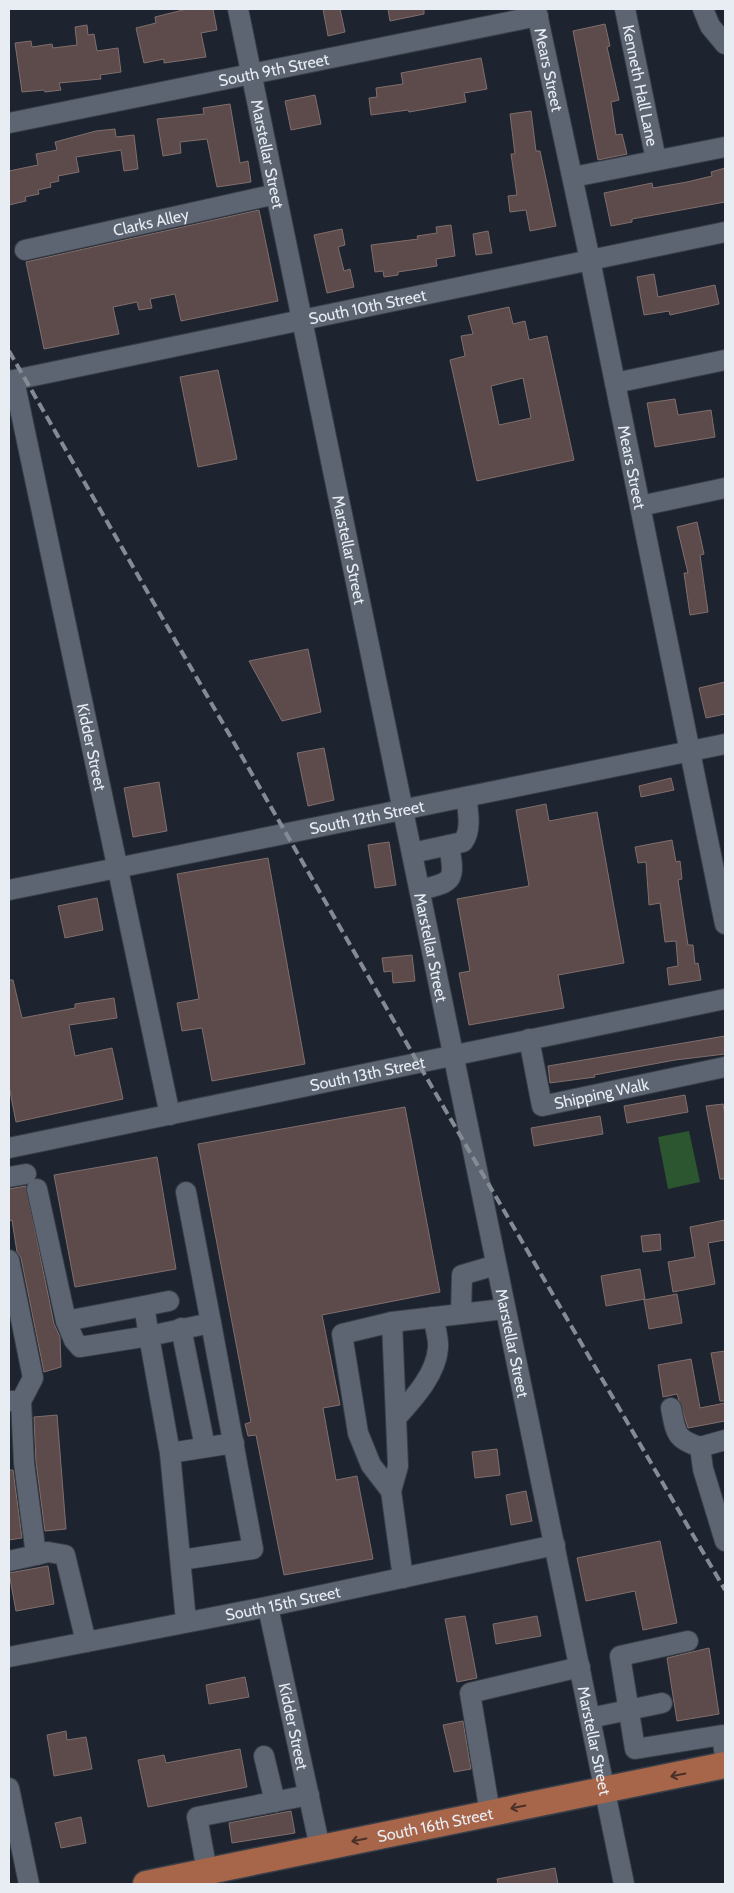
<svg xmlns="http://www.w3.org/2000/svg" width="734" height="1893" viewBox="0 0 734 1893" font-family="Cabin,sans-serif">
  <rect width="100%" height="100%" fill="#1d242f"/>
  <!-- green -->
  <path fill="#2c5630" d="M689,1131l11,51 -32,7 -10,-52z"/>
  <!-- building -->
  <path fill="#5c4b4a" stroke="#806e6c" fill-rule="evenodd" d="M187,9h26l4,21 -16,3 5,24 -42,6v-4l-20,4 -8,-35 20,-5 -1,-6z
    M323,9h17l5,23 -17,4z
    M388,9h36v5l-34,7z
    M605,24l5,22 -3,1 12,53 -8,2 5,33 6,-1 5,20 -29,6 -25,-129z
    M87,25l1,10 6,-1 3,17 21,-3 3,24 -21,3 1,4 -42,4 2,7 -16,2 -1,-2 -22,2 -7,-49 16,-2 1,6 20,-3 1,4 24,-3 -2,-18z
    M481,58l6,31 -23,4 2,9 -57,10 -1,-2 -37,5 -2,-17 8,-1 -1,-9 27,-4 -2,-11z
    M315,95l6,29 -30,6 -6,-29z
    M230,104l10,59 8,-2 3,21 -34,5 -10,-48 -27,3 1,11 -18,3 -6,-37 47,-5 -1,-6z
    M531,111l5,40h4l16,75 -26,5 -4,-21 -16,2 -2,-16 9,-1 -6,-41h4l-5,-40z
    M115,129l1,8 18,-2 4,34 -14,2 -3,-21 -45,7 3,15 -21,4 1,5 -9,2 1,4 -13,3 1,4 -14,3 1,4 -17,4v-34l29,-6 -2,-11 21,-4 -2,-8 41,-11z
    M725,168v34l-93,17v3l-21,4 -7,-33 48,-10 1,5 34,-6 25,-6 -1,-4z
    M259,210l19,91 -97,20 -6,-27 -25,5 2,9 -13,2 -2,-8 -24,5 6,27 -75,15 -18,-87z
    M451,225l4,31 -19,3 1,7 -39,6v3l-14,2 -1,-6 -8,1 -4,-27 47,-6 -1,-3 20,-3 -1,-6z
    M342,229l3,16 -7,2 6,24 6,-2 4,18 -27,6 -13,-58z
    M488,231l4,22 -16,2 -3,-21z
    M654,274l4,23 57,-12 4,19 -49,11 -1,-4 -25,4 -7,-38z
    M509,307l4,17 12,-3 4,19 18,-4 27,124 -97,21 -27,-121 15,-4 -4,-20 12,-2 -5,-18zM523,378l8,40 -32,7 -8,-39z
    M218,370l19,89 -39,8 -18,-90z
    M675,399l3,16 33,-5 4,27 -60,10 -8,-44z
    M697,522l7,32 -4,1 8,57 -18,3 -6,-42h4l-11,-46z
    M308,649l13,63 -39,9 -33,-60z
    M725,682v32l-19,4 -7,-30z
    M324,748l10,52 -26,6 -11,-53z
    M671,778l3,12 -33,7 -2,-11z
    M159,782l8,49 -34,6 -9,-49z
    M546,804l3,17 48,-9 27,151 -66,12 6,33 -95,17 -10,-52 11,-2 -13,-72 72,-13 -13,-76z
    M672,840l4,22 4,-1 2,18 -4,1 10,65h5l2,19 3,-1 3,17 -32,5 -2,-17 11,-2 -2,-25 -11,1 -5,-39 -11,2 -3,-43 -8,1 -3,-16z
    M389,842l7,43 -21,3 -7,-43z
    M268,858l37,206 -93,17 -10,-53 -20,3 -5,-28 22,-4 -22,-125z
    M97,898l6,32 -38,8 -7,-32z
    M412,955l3,26 -22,2 -1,-12 -8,1 -2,-14z
    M9,980h4l9,38 53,-10v-4l39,-6 3,20 -48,7 6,31 37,-8 11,51 -107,23 -7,-36z
    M725,1036v18l-50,6 -81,15 1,2 -45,6 -2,-17z
    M685,1095l3,17 -61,11 -3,-17z
    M723,1104l2,11v64h-5l-14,-73z
    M405,1107l35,185 -118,23 18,90 -17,3 13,72 21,-4 16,83 -89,16 -28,-140 -8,1 -3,-12 6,-2 -53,-278z
    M600,1116l3,18 -69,12 -3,-18z
    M157,1157l19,112 -101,18 -21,-112z
    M26,1186l28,138 6,13 1,30 -17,5 -23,-114 -4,-6 -5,-32 -3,1v-32z
    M725,1220v20l-17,3 7,41 -42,8 -5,-30 27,-5 -5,-30z
    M660,1234l1,16 -18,2 -2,-16z
    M640,1269l5,30 -39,7 -5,-30z
    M677,1294l5,29 -33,6 -5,-29z
    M725,1351v50h-5l-9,-48z
    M691,1359l9,49 25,-5v18l-37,7 -11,-34 -14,3 -5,-32z
    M57,1415l9,114 -21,2 -9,-69 -2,-45z
    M497,1449l3,26 -25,3 -3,-26z
    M9,1470h4l9,68 -13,2z
    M526,1491l6,30 -21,4 -5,-30z
    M660,1541l17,82 -34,7 -8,-39 -49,10 -9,-43z
    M48,1566l6,38 -38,7 -7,-38z
    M465,1616l12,62 -20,4 -12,-63z
    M537,1616l4,20 -45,8 -3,-20z
    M709,1648l10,66 -42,7 -10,-63z
    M245,1677l4,20 -40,7 -3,-19z
    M463,1721l8,48 -17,3 -11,-47z
    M66,1731l1,9 19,-3 6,32 -38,7 -7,-41z
    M240,1749l7,38 -99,20 -10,-47 26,-5 2,8z
    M291,1811l4,22 -63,10 -3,-20z
    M81,1817l5,26 -25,5 -6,-25z
    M555,1868l3,16h-60l-1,-5z"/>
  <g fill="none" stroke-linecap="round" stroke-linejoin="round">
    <!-- minor casing -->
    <g stroke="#383e48" stroke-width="22">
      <g id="minor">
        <path id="s1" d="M238,9l386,1875"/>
        <path id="s2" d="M536,9l54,251 135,664"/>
        <path id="s3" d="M625,9l31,151"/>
        <path d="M703,9l7,17 15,18"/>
        <path id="s4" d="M9,123l529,-107"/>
        <path d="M573,177l152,-30"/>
        <path id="s5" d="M25,250l251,-56"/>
        <path id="s6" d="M14,380l156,735"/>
        <path id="s7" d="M9,381l716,-149"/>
        <path d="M615,383l110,-23"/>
        <path d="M640,506l85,-18"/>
        <path d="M412,853l51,-11c9,-12 5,-31 3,-45"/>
        <path id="s8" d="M9,890l716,-146"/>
        <path d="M420,890c35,-8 35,-10 29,-45"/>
        <path id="s9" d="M529,1039l13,67 183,-39"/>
        <path id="s10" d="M9,1148l716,-149"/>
        <path d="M9,1177l17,-3"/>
        <path d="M37,1189l29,132 78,-15"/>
        <path d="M9,1260l24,118 -12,23"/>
        <path d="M461,1314l1,-39 34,-10"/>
        <path d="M66,1321l8,19 6,7 69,-11 -5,-30 25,-5"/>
        <path d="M181,1328l24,119"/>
        <path d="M9,1401h12l3,62 12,92 12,-3 17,3 21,87"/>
        <path d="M671,1408c5,25 4,31 29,39"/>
        <path d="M396,1418c17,-19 40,-43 42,-70 1,-9 -3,-21 -5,-31"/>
        <path d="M725,1440l-25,7 3,22 22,72"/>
        <path d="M170,1453l-21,-117 62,-13 -25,-131"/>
        <path d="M391,1491l7,-25 -6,-144"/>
        <path d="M181,1560l72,-11 -42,-226"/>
        <path d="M9,1561l27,-6"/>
        <path d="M403,1578l-12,-87 -20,-26 -13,-32 -16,-99 50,-12 112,-13"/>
        <path id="s11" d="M268,1607l52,241"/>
        <path d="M186,1621l-16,-168 64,-10"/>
        <path d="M688,1641l-68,15 15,93 87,-14 3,22"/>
        <path id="s12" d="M9,1657l257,-50 289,-62"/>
        <path d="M590,1718l72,-15"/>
        <path d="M264,1756l11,46"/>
        <path d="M9,1788l20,96"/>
        <path d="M490,1813l-20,-120 110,-26"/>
        <path d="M207,1871l-10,-54 112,-22"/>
      </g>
    </g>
    <!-- major casing -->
    <g stroke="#383e48" stroke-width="29">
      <g id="major">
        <path id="s13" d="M146,1884l579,-119"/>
      </g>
    </g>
    <!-- minor -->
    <use href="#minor" stroke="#5d6572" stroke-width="20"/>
    <!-- major -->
    <use href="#major" stroke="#a76549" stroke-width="26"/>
    <!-- rail -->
    <path stroke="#858b94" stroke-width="4" stroke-dasharray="10 5" stroke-linecap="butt" d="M9,351l409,712 307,527"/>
  </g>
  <!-- one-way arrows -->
  <defs><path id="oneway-shaft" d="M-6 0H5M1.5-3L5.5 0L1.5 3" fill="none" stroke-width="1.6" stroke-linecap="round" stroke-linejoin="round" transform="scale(1.25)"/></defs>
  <g stroke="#493028">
    <use href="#oneway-shaft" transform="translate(678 1775) rotate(168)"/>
    <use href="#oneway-shaft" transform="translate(518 1807) rotate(169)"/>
    <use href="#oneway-shaft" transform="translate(359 1840) rotate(168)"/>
  </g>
  <g text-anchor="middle" stroke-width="4" stroke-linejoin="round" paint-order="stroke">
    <!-- street labels -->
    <g font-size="16" fill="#e8edf4" stroke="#0a0d12">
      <text dy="6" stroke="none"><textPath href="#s4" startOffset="270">South 9th Street</textPath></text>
      <text dy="6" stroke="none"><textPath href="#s2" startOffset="62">Mears Street</textPath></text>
      <text dy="6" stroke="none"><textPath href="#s3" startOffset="78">Kenneth Hall Lane</textPath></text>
      <text dy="6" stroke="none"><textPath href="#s1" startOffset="148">Marstellar Street</textPath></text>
      <text dy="6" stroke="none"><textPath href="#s5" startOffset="129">Clarks Alley</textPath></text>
      <text dy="6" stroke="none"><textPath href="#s7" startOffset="366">South 10th Street</textPath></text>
      <text dy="6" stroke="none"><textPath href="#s2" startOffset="468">Mears Street</textPath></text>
      <text dy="6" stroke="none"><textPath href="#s1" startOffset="552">Marstellar Street</textPath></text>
      <text dy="6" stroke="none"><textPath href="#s6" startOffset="375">Kidder Street</textPath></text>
      <text dy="6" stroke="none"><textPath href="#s8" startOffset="365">South 12th Street</textPath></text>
      <text dy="6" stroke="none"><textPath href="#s1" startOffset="958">Marstellar Street</textPath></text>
      <text dy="6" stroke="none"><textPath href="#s10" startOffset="366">South 13th Street</textPath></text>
      <text dy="6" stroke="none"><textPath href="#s9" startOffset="129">Shipping Walk</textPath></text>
      <text dy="6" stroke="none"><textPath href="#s1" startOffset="1362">Marstellar Street</textPath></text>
      <text dy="6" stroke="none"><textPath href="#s12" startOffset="279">South 15th Street</textPath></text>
      <text dy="6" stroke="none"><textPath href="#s11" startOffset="122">Kidder Street</textPath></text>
      <text dy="6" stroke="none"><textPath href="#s1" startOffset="1768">Marstellar Street</textPath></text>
      <text dy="6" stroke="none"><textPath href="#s13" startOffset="295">South 16th Street</textPath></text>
    </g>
  </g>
  <!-- border -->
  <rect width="734" height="1893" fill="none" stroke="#e8edf4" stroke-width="20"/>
</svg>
